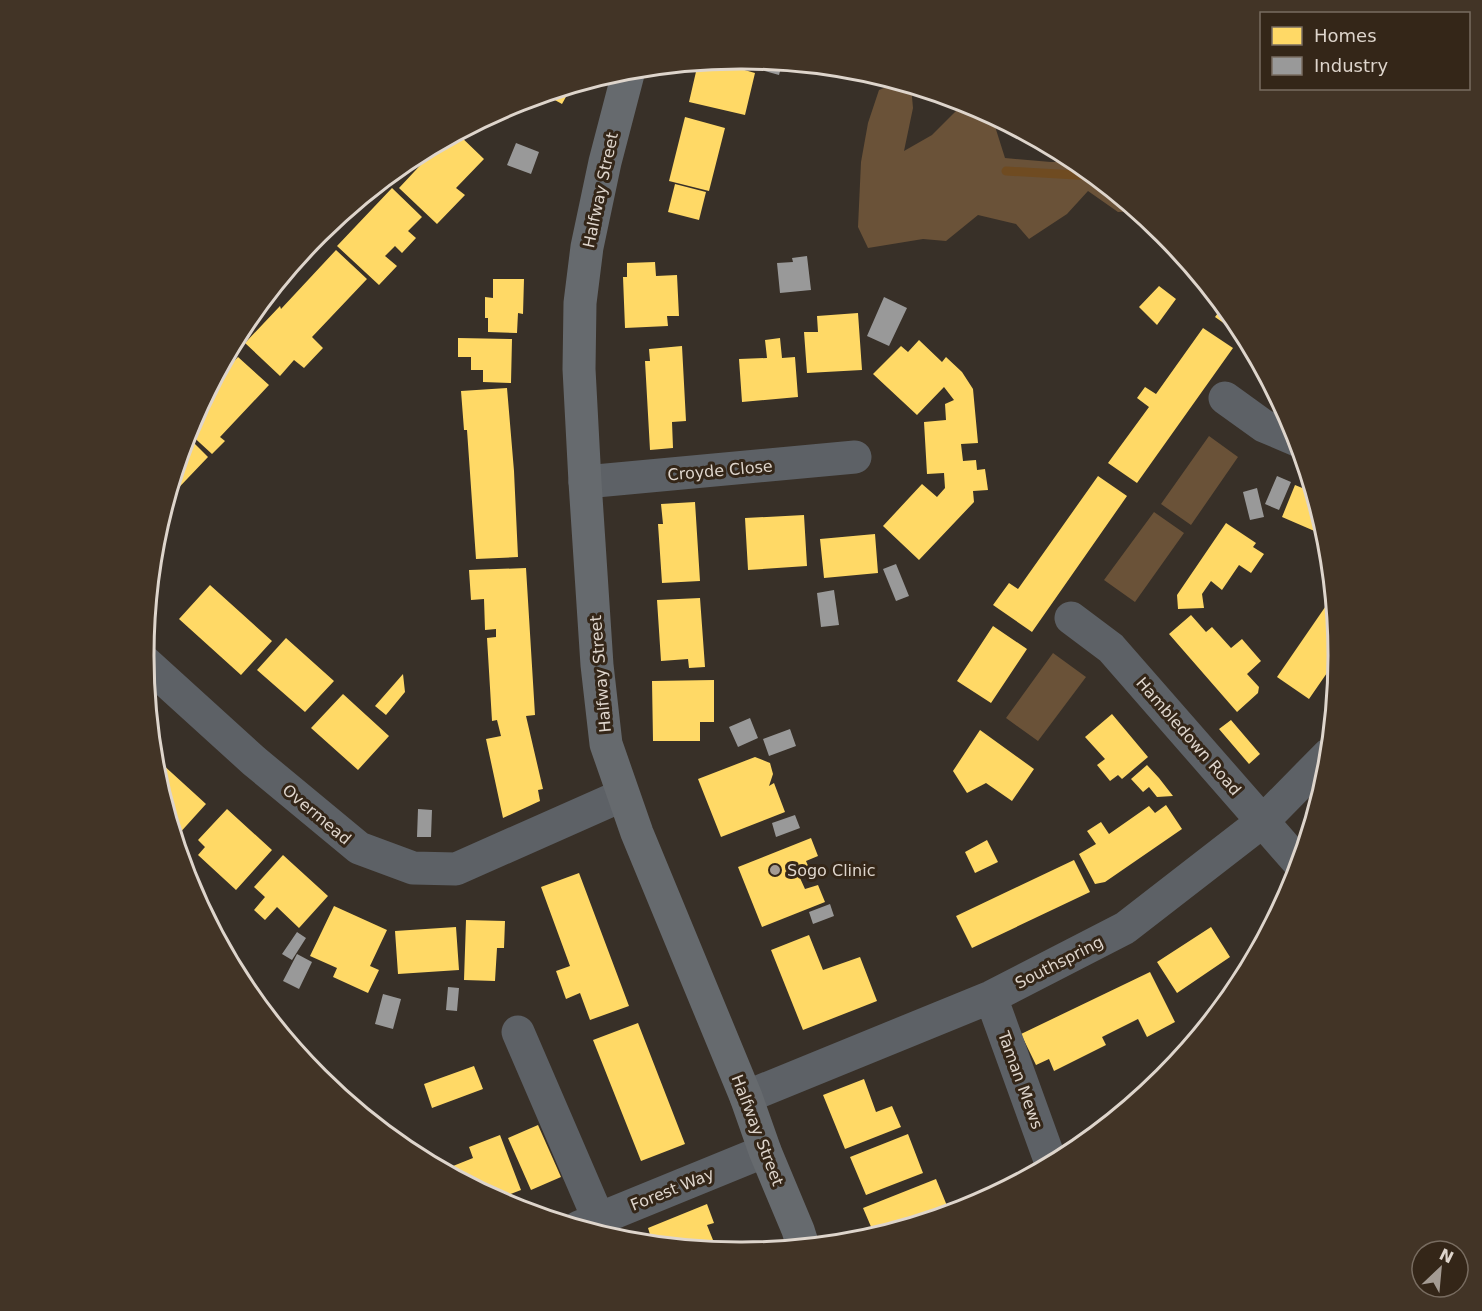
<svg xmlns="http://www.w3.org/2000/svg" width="1482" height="1311" viewBox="0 0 1482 1311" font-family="'DejaVu Sans',sans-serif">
  <rect width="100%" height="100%" fill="#383028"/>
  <!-- green -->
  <path fill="#6a5238" d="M899,82l12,4 2,22 -9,43 28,-16 25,-25 36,10 12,38 46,4h25l60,49 -18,1 -30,-21 -21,23 -38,25 -13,-15 -38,-9 -32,26 -23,-2 -55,9 -10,-21 3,-65 7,-39 11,-33z
    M1209,436l29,21 -47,68 -30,-21z
    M1154,512l30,21 -49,69 -31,-22z
    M1053,653l33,24 -48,64 -32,-23z"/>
  <!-- homes -->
  <path fill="#ffd966" d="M734,59l9,3 -2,7 14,4 -10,42 -56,-13 9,-39z
    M572,86l-10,18 -18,-10z
    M685,117l40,11 -16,63 -40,-10z
    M457,133l27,26 -28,29 9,7 -28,29 -38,-36 43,-46z
    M675,184l31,8 -7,28 -31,-8z
    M392,188l30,29 -14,14 8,7 -14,15 -7,-7 -10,10 12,10 -18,19 -42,-39z
    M336,250l31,29 -55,58 11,11 -19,20 -10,-8 -14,16 -35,-33 35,-37 1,3z
    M655,262l1,14 21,-1 2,41h-12l1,10 -43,2 -2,-51h4v-14z
    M493,279h31l-1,35 -5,-1 -1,20 -29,-1v-14h-3v-21l8,1z
    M1159,286l17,13 -19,26 -18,-18z
    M1223,306l15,18 7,14 -30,-21z
    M858,313l4,57 -55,3 -3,-41h14l-1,-16z
    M1203,328l30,20 -96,135 -29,-20 41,-56 -12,-9 8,-11 11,7z
    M458,338l54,1 -1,44 -28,-1v-12h-12v-13h-13z
    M780,338l2,20 13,-1 3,40 -56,5 -3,-43 28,-1 -2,-18z
    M919,340l23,22 4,-5 16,15 11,17 5,54 -17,1 2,17 13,-1 1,10 8,-1 3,21 -15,1 1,11 -55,58 -36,-34 39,-42 15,13 8,-9 -1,-15 -17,1 -3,-52 22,-2 -1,-16 9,-4 -10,-13 -27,28 -44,-41 28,-28 7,6z
    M682,346l4,75 -14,1 1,26 -23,2 -5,-89h5l-1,-12z
    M238,357l31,28 -49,52 5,4 -13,13 -24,-22 25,-48z
    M507,388l7,83 4,86 -42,2 -9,-129h-3l-3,-39z
    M187,436l21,21 -41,43z
    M1098,476l29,20 -95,136 -39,-27 16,-22 9,6z
    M1295,485l17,7 14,44 -44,-19z
    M695,502l5,79 -38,2 -4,-59h5l-2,-20z
    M804,515l3,51 -59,4 -3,-52z
    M1226,523l30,20 -3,4 11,7 -13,19 -12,-8 -17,25 -11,-9 -9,13 2,14 -26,1 -1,-14z
    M875,534l3,39 -54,5 -4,-39z
    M526,568l9,147 -9,1 17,73 -5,1 2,11 -37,17 -17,-79 15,-3 -4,-16 -5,1 -5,-83 9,-1v-8l-11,1 -1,-31 -13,1 -2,-30z
    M210,585l62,56 -31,34 -62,-56z
    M1332,597l6,60 -29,42 -32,-22z
    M700,598l5,69 -16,1 -1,-9 -27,2 -4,-61z
    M1191,615l15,17 6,-5 19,21 11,-9 19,22 -14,13 12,13 -1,6 -21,19 -68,-78z
    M993,626l34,23 -36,54 -34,-22z
    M286,638l48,43 -29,31 -48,-42z
    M403,674l2,18 -19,23 -11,-9z
    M714,680v42h-14v19h-47l-1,-60z
    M343,694l46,42 -31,34 -47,-42z
    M1112,714l36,43 -26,22 -4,-4 -8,6 -13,-16 8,-6 -20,-22z
    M1231,720l29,34 -11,10 -30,-35z
    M980,730l54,39 -22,32 -26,-18 -19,10 -14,-22z
    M755,757l15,6 3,11 -4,12 5,-3 11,29 -64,25 -23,-58z
    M161,763l45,41 -29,32 -3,-2 -19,-62v-3z
    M1147,765l12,13 14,18 -16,1 -8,-10 -6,5 -12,-13z
    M1166,805l16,24 -77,53 -10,2 -16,-30 17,-10 -9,-13 14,-9 8,12 40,-28 6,7z
    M227,809l45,41 -36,40 -38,-35 7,-8 -7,-7z
    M811,838l7,18 -12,5 5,12 -11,5 5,11 13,-4 7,17 -63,25 -24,-60z
    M987,840l11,22 -23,11 -10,-21z
    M283,855l45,41 -29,32 -22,-21 -12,13 -11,-10 11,-13 -11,-10z
    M1074,860l16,32 -118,56 -16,-32z
    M579,873l50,133 -39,14 -10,-27 -14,6 -10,-28 14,-5 -29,-79z
    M334,906l53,24 -17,36 9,4 -11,23 -35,-16 4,-9 -27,-12z
    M466,920l39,1 -1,27h-7l-2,33 -31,-1z
    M456,927l3,43 -61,4 -3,-43z
    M1211,927l19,30 -53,36 -20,-31z
    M809,935l14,35 37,-13 17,44 -74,29 -32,-80z
    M1150,972l25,50 -28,15 -9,-18 -36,18 4,8 -52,26 -5,-12 -13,6 -15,-31z
    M638,1023l47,121 -44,17 -48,-121z
    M474,1066l9,23 -51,19 -8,-24z
    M864,1079l12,33 16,-6 9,21 -56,22 -22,-54z
    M538,1125l23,52 -30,13 -23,-52z
    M908,1134l15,39 -57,22 -16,-38z
    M500,1135l21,55 -23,9 -48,-25 -2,-6 25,-10 -4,-11z
    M936,1179l14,34 -75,23 -12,-28z
    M707,1204l7,19 -7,2 10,25 -64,-6 -5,-16z"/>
  <!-- industry -->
  <path fill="#999" d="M752,60l30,4 -3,11 -29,-8z
    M516,143l23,9 -8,22 -24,-9z
    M807,256l4,34 -31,3 -3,-30 16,-1 -1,-4z
    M884,297l23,11 -18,38 -22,-10z
    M1277,476l14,6 -12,28 -14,-6z
    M1257,488l7,29 -14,3 -7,-28z
    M896,564l13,32 -13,5 -13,-32z
    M834,590l5,35 -18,2 -4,-34z
    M750,718l8,20 -20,9 -9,-20z
    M790,729l6,17 -27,10 -6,-17z
    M418,809l14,1 -1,27h-14z
    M795,815l5,13 -24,9 -4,-14z
    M830,904l4,12 -21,8 -4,-12z
    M297,932l9,6 -14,22 -10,-6z
    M297,954l15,8 -13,27 -16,-8z
    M448,987l11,1 -2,23 -11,-1z
    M383,994l18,5 -8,30 -18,-5z"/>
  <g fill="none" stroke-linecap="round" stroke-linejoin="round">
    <!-- stream -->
    <path stroke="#6f4b21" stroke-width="9" d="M1006,171l87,5"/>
    <!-- minor -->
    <path stroke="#5d6166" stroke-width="33" d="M1225,398l39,28 33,14
      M585,482l270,-25
      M1071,618l40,30 188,215
      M145,662l109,99 105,87 54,20 43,1 167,-74
      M991,997l60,166
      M518,1032l81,188
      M746,1097l245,-100 134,-69 138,-107 65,-66
      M579,1227l186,-76"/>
    <!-- major -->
    <path stroke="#666a6e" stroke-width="33" d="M629,70l-24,92 -18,85 -7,56 -1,66 6,113 12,183 9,79 31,89 109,264 19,54 33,79 5,16"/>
  </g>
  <!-- markers -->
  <circle fill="#a49b93" stroke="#342618" stroke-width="2" cx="775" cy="870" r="6"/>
  <g text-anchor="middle" stroke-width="6" stroke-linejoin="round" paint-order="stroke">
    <!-- street labels -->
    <g font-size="16" fill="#ded5cc" stroke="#342618">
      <text transform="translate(600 190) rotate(-78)" y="6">Halfway Street</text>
      <text transform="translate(720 470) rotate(-5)" y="6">Croyde Close</text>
      <text transform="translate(600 674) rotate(-95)" y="6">Halfway Street</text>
      <text transform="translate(1189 736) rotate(49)" y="6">Hambledown Road</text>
      <text transform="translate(317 814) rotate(40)" y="6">Overmead</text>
      <text transform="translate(1059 962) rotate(-27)" y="6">Southspring</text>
      <text transform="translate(1021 1080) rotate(70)" y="6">Taman Mews</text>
      <text transform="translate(758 1130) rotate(69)" y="6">Halfway Street</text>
      <text transform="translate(672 1189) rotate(-22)" y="6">Forest Way</text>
    </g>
    <!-- poi labels -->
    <g font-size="16" fill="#ded5cc" stroke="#342618" text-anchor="start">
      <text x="787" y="876">Sogo Clinic</text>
    </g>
  </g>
  <!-- crop -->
  <path d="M0 0H1482V1311H0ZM740 69H742A586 586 0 0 1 1328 655V656A586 586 0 0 1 742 1242H740A586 586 0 0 1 154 656V655A586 586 0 0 1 740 69Z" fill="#423426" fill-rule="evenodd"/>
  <path fill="none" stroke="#ded5cc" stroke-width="3" d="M740 69H742A586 586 0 0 1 1328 655V656A586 586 0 0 1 742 1242H740A586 586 0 0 1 154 656V655A586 586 0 0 1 740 69Z"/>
  <!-- legend -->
  <rect x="1260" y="12" width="210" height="78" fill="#342618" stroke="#786c60" stroke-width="1.5"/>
  <rect x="1272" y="27" width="30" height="18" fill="#ffd966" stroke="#786c60" stroke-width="1.5"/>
  <text x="1314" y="42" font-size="18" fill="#ded5cc">Homes</text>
  <rect x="1272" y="57" width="30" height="18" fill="#999999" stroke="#786c60" stroke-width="1.5"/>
  <text x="1314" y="72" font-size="18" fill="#ded5cc">Industry</text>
  <!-- north arrow -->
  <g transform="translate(1440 1269) rotate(26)"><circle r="28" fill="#342618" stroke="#786c60" stroke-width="1.5"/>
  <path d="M0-4.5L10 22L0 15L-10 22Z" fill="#a49b93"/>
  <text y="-9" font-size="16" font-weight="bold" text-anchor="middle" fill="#ded5cc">N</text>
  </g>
</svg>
